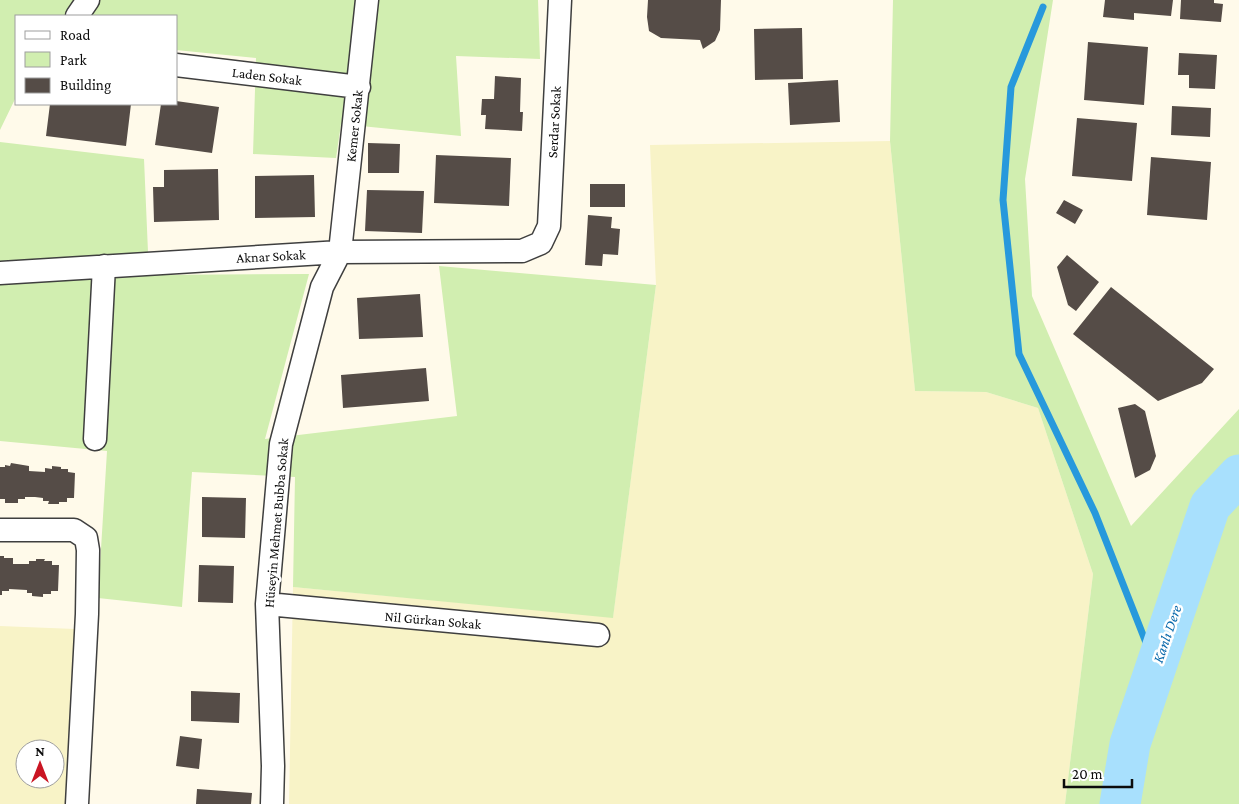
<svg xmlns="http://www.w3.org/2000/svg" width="1239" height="804" viewBox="0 0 1239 804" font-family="'Crimson Pro',serif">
  <rect width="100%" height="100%" fill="#fffaea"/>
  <!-- farmland -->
  <path fill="#f8f3c7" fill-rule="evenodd" d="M890,141l25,250 71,1 52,16 55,166 -28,230h-776l4,-217 320,30 43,-332 -6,-140z
    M0,626l75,3 -7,175h-68zM25,749h30v30h-30z"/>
  <!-- green -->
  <path fill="#d1eeb0" d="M0,0h538l2,59 -84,-3 5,80 -120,-12 -5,34 -83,-4 3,-96 -80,-8v-34h-160v81l-16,33z
    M893,0h160l-28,179 7,117 99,230 108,-117v395h-174l28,-230 -55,-166 -52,-16 -71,-1 -25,-250z
    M0,142l144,17 5,116 160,-1 -44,165 192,-23 -18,-150 217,19 -43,333 -320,-31 2,-110 -103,-5 -10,135 -84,-9 9,-147 -107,-10z"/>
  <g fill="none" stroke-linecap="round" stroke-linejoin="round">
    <!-- stream -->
    <path stroke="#2799dc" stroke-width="7" d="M1043,7l-32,80 -8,113 16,154 76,159 61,155"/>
    <!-- river -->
    <path stroke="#a8e0fd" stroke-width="41" d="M1120,804l10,-60 80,-238 29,-31"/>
  </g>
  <!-- building -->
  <path fill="#554c47" d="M648,0h73l-1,30 -5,11 -12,8 -3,-9 -39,-2 -12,-7 -2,-14z
    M1105,0h68l-2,16 -37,-3v7l-31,-3z
    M1181,0h33v3l9,1 -2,18 -41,-3z
    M802,28l1,51 -48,1 -1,-51z
    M1088,42l60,5 -4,58 -60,-5z
    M1179,53l38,2 -2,34 -26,-1v-13h-11z
    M495,76l26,2 -1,34h3l-1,19 -37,-2 1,-14h-5l1,-16h12z
    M838,80l2,42 -50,3 -2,-42z
    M176,101l43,6 -7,46 -57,-8 6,-41h15z
    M50,104h81l-5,42 -80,-10z
    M1172,106l39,2 -1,29 -39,-2z
    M1077,118l60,5 -5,58 -60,-5z
    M368,143l32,1 -1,29h-31z
    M436,155l75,3 -2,48 -75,-3z
    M1151,157l60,5 -4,58 -60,-5z
    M218,169l1,51 -65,2 -1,-35h11v-17z
    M314,175l1,42 -60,1v-42z
    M590,184h35v23h-35z
    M367,190l57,1 -2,42 -57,-2z
    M1064,200l19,10 -8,14 -19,-11z
    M588,215l24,2 -1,11 9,1 -2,26 -15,-1 -1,12 -17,-1z
    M1067,255l32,27 -23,29 -8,-6 -11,-38z
    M1111,287l103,82 -12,14 -44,18 -85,-67z
    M420,294l3,43 -64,2 -2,-41z
    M426,368l3,33 -86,7 -2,-33z
    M1135,404l10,7 11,45 -6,14 -15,8 -17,-70z
    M11,463l18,3v5l16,1v-4l7,1v-3l9,1v2h7v3l7,1 -1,25h-7v4h-8v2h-11l1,-3h-6v-3l-8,-1h-10v2h-7v4h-13v-4h-5v-32h5v-2l5,1z
    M202,497l44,1 -1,40 -43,-1z
    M0,556h4v2h9v6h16v-3h7v-2h9l-1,2h8v4h7l-1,26h-7v3h-8v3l-11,-1v-3h-5v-3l-18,-1v2h-7v4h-2z
    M199,565l35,1 -1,37 -35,-1z
    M191,691l49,2 -1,30 -48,-2z
    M180,736l22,3 -3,30 -23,-3z
    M197,789l55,4 -1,11h-55z"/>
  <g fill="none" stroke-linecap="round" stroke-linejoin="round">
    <!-- minor casing -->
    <g stroke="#3f3f3f" stroke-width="25">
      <path id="minor" d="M77,16l11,-16
        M176,65l183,22
        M0,273l340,-21 182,-1 19,-8 8,-17 11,-226
        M95,439l9,-173
        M0,530h74l12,8 2,12 -1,64 -10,190
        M267,604l331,31
        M272,804l1,-38 -6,-162 14,-160 41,-157 18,-35 27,-252"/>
    </g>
    <!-- minor -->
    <use href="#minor" stroke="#fff" stroke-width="22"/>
  </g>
  <g text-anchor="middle" stroke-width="5" stroke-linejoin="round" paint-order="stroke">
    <!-- street labels -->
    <g font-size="14" fill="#0c0c0c" stroke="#fff">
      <text transform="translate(267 76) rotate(7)" y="5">Laden Sokak</text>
      <text transform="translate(554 122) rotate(-87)" y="5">Serdar Sokak</text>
      <text transform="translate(354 126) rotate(-84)" y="5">Kemer Sokak</text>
      <text transform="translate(271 256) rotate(-3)" y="5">Aknar Sokak</text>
      <text transform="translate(276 523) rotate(-85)" y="5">Hüseyin Mehmet Bubba Sokak</text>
      <text transform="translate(433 620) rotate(5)" y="5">Nil Gürkan Sokak</text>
    </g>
    <!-- water labels -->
    <g font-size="15" font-style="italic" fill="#0868aa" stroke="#fff">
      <text transform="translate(1167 634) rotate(-71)" y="5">Kanlı Dere</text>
    </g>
  </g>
  <!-- legend -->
  <rect x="15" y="15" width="162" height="90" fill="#ffffff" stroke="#9e9e9e"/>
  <rect x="25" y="31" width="25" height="8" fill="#ffffff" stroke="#9e9e9e"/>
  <text x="60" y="40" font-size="15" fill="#0c0c0c">Road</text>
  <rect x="25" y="52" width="25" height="15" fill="#d1eeb0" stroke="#9e9e9e"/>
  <text x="60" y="65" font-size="15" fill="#0c0c0c">Park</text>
  <rect x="25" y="78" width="25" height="15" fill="#554c47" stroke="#9e9e9e"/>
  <text x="60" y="90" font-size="15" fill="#0c0c0c">Building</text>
  <!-- north arrow -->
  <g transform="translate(40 764)"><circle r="24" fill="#ffffff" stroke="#9e9e9e"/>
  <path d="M0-4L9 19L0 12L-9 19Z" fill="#ca1523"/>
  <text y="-8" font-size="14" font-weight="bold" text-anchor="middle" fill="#0c0c0c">N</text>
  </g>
  <!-- scale -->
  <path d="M1064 779v8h68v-8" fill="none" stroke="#0c0c0c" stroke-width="2.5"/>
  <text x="1072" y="779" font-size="15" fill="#0c0c0c" stroke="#ffffff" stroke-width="4" paint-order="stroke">20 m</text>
</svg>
